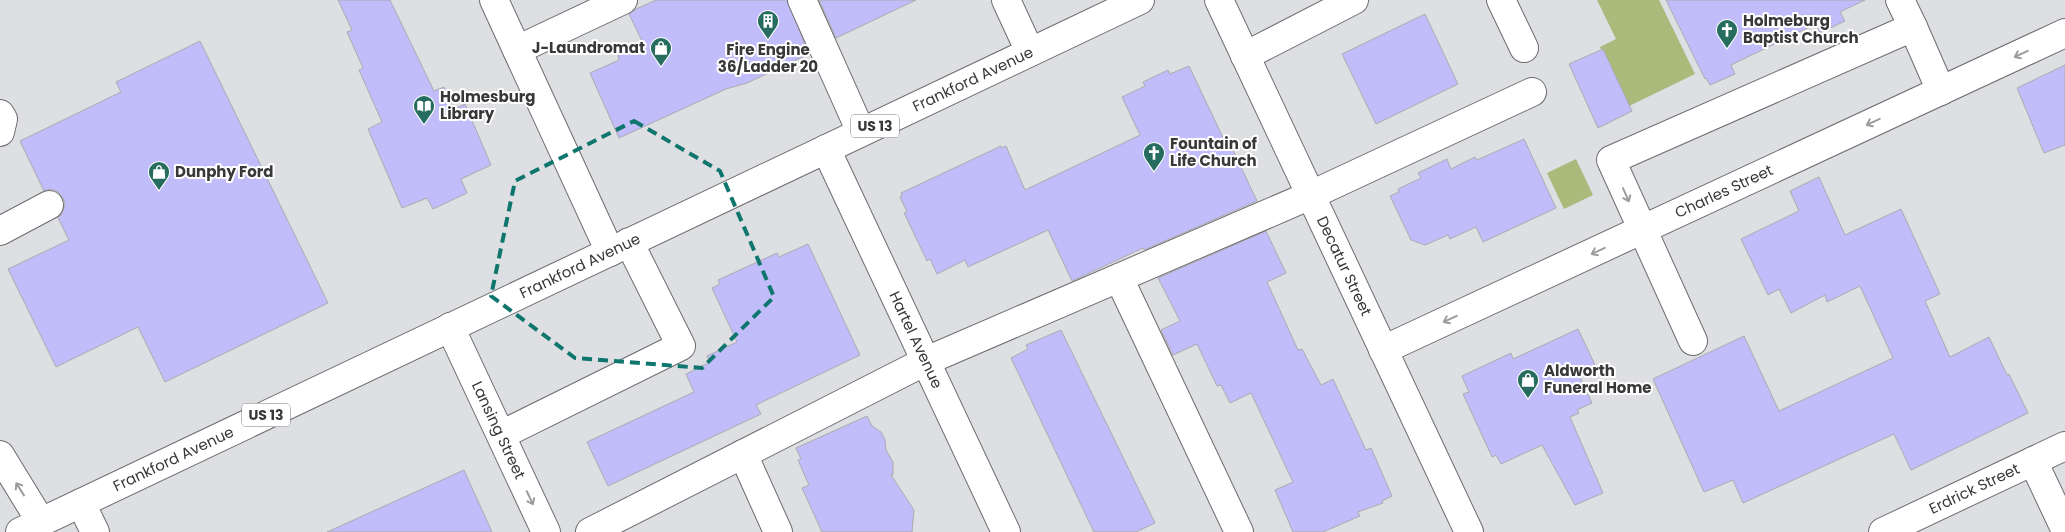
<svg xmlns="http://www.w3.org/2000/svg" width="2065" height="532" viewBox="0 0 2065 532" font-family="Poppins,sans-serif">
  <rect width="100%" height="100%" fill="#dedfe2"/>
  <!-- park -->
  <path fill="#a9ba7b" d="M1597,0h62l36,74 -66,32 -29,-59 16,-8z
    M1576,159l17,36 -29,14 -17,-36z"/>
  <!-- building -->
  <path fill="#c1bcfa" stroke="#acabae" d="M338,0h52l44,91 10,-4 10,22 11,-5 26,61 -30,14 6,14 -34,16 -6,-11 -25,10 -34,-79 14,-7 -23,-52 4,-2 -16,-36 5,-2z
    M656,0h131l22,54 -62,29 -21,6 -107,49 -29,-65 29,-13 -1,-5 25,-12 -14,-29 7,-5z
    M819,0h97l-80,38z
    M1666,0h199l-25,12 5,9 -25,12 -4,-9 -85,41 4,9 -25,11 -4,-7 -1,1z
    M1425,14l33,70 -82,40 -34,-70z
    M200,41l128,262 -163,79 -27,-55 -82,40 -48,-98 61,-29 -11,-22 4,-5 3,-8 -2,-7 -5,-6 -8,-3 -6,2 -24,-50 101,-49 -5,-10z
    M1603,49l29,62 -34,17 -29,-64z
    M2065,65v80l-21,8 -27,-65z
    M1189,66l39,82 3,-2 26,55 -113,49 -1,-2 -71,33 -24,-51 -80,37 -3,-7 -28,14 -7,-15 -3,2 -23,-48 3,-1 -7,-15 2,-1 -1,-3 100,-47 1,2 4,-2 19,44 115,-55 -18,-38 23,-11 -2,-4 25,-12 2,4z
    M1524,139l32,69 -73,34 -7,-15 -26,12 -2,-4 -23,10 -14,-5 -21,-44 9,-4 -1,-3 23,-11 -3,-5 29,-14 4,10 24,-12 2,3z
    M1819,177l26,58 56,-26 39,85 -15,7 25,56 39,-20 18,38 2,-1 19,39 -117,57 -17,-36 -151,69 -10,-23 -29,12 -51,-113 91,-43 35,75 114,-53 -33,-72 -33,16 -2,-7 -34,18 -12,-24 -11,6 -27,-56 58,-28 -9,-20z
    M1266,231l20,42 -19,9 31,68 4,-1 19,36 12,-6 33,71 5,-2 21,48 -10,5 1,2 -25,9 2,4 -37,16h-30l-18,-42 18,-8 -42,-89 -21,10 -9,-18 -4,1 -20,-42 -24,11 -12,-25 19,-9 -22,-43z
    M808,244l52,111 -104,50 5,9 -153,72 -21,-44 107,-50 -8,-18 24,-12 -3,-6 30,-14 -25,-54 8,-4 -2,-4 59,-27 2,4z
    M1578,329l18,38 -17,8 13,28 -15,7 2,3 -9,4 33,76 -28,12 -33,-60 -41,19 -5,-9 -4,2 -29,-63 6,-2 -7,-16 49,-23 2,6z
    M1061,330l94,193 -19,9h-42l-83,-174 17,-9 -2,-4z
    M867,416l5,10 9,6 4,8 1,10 7,12v13h-2l23,35 -2,22h-90l-20,-44 7,-3 -11,-25 3,-1 -5,-11z
    M464,470l28,62h-165z"/>
  <g fill="none" stroke-linecap="round" stroke-linejoin="round">
    <!-- minor casing -->
    <g stroke="#6c6c6f" stroke-width="30">
      <g id="minor">
        <path d="M494,0l116,252"/>
        <path d="M802,0l59,132"/>
        <path d="M1006,0l24,52"/>
        <path id="s1" d="M1219,0l250,532"/>
        <path d="M1501,0l23,48"/>
        <path d="M1900,0l13,27"/>
        <path d="M517,50l106,-50"/>
        <path d="M1245,56l109,-56"/>
        <path d="M0,114l3,5 -3,13"/>
        <path id="s2" d="M826,149l180,383"/>
        <path d="M0,231l49,-26"/>
        <path d="M1119,278l120,254"/>
        <path id="s3" d="M450,327l96,205"/>
        <path d="M1693,341l-82,-181 302,-133 28,64"/>
        <path id="s4" d="M1383,350l682,-317"/>
        <path d="M501,435l180,-89 -52,-104"/>
        <path d="M743,454l35,78"/>
        <path d="M0,455l41,67"/>
        <path d="M2033,461l32,68"/>
        <path d="M81,503l14,29"/>
        <path d="M590,532l336,-171 385,-166 221,-103"/>
        <path id="s5" d="M1883,532l182,-86"/>
      </g>
    </g>
    <!-- major casing -->
    <g stroke="#6c6c6f" stroke-width="30">
      <g id="major">
        <path id="s6" d="M20,532l1120,-532"/>
      </g>
    </g>
    <!-- minor -->
    <use href="#minor" stroke="#fff" stroke-width="28"/>
    <!-- major -->
    <use href="#major" stroke="#fff" stroke-width="28"/>
  </g>
  <!-- one-way arrows -->
  <defs><path id="oneway-shaft" d="M-6 0H5M1.5-3L5.5 0L1.5 3" fill="none" stroke-width="1.6" stroke-linecap="round" stroke-linejoin="round" transform="scale(1.25)"/></defs>
  <g stroke="#9c9c9c">
    <use href="#oneway-shaft" transform="translate(2021 54) rotate(155)"/>
    <use href="#oneway-shaft" transform="translate(1873 122) rotate(155)"/>
    <use href="#oneway-shaft" transform="translate(1626 195) rotate(66)"/>
    <use href="#oneway-shaft" transform="translate(1598 251) rotate(155)"/>
    <use href="#oneway-shaft" transform="translate(1450 319) rotate(155)"/>
    <use href="#oneway-shaft" transform="translate(20 489) rotate(-122)"/>
    <use href="#oneway-shaft" transform="translate(530 498) rotate(65)"/>
  </g>
  <!-- marked area -->
  <path fill="none" stroke="#0f766e" stroke-width="4" stroke-dasharray="10 6" stroke-linejoin="round" d="M634,121l86,50 54,126 -72,71 -127,-10 -84,-62 24,-115z"/>
  <!-- icons -->
  <defs>
    <g id="building-pin" transform="scale(1.125)"><path d="M0 17L-7.5 6A9.5 9.5 0 1 1 7.5 6Z" fill="#266c5f" stroke="#fff"/><path d="M-4-6H4V6H1V3H-1V6H-4ZM-2.5-4.3h1.7v1.8h-1.7ZM.8-4.3h1.7v1.8H.8ZM-2.5-1h1.7V.8h-1.7ZM.8-1h1.7V.8H.8Z" fill="#fff"/></g>
    <g id="church-pin" transform="scale(1.125)"><path d="M0 17L-7.5 6A9.5 9.5 0 1 1 7.5 6Z" fill="#266c5f" stroke="#fff"/><path d="M-1.2-6h2.4v3.5h3.3v2.4h-3.3V6h-2.4V-.1h-3.3v-2.4h3.3Z" fill="#fff"/></g>
    <g id="shop-pin" transform="scale(1.125)"><path d="M0 17L-7.5 6A9.5 9.5 0 1 1 7.5 6Z" fill="#266c5f" stroke="#fff"/><path d="M-5-2.5h2.3a2.7 3.5 0 0 1 5.4 0H5L5.5 6h-11ZM-1.5-2.5h3a1.5 2.3 0 0 0-3 0Z" fill="#fff"/></g>
    <g id="library-pin" transform="scale(1.125)"><path d="M0 17L-7.5 6A9.5 9.5 0 1 1 7.5 6Z" fill="#266c5f" stroke="#fff"/><path d="M-6-4Q-3-5.5-.7-3.5V5Q-3 3-6 4ZM6-4Q3-5.5 .7-3.5V5Q3 3 6 4Z" fill="#fff"/></g>
  </defs>
  <g fill-rule="evenodd">
    <use href="#building-pin" x="768" y="21"/>
    <use href="#church-pin" x="1727" y="30"/>
    <use href="#shop-pin" x="661" y="48"/>
    <use href="#library-pin" x="424" y="106"/>
    <use href="#church-pin" x="1154" y="153"/>
    <use href="#shop-pin" x="159" y="172"/>
    <use href="#shop-pin" x="1528" y="380"/>
  </g>
  <g text-anchor="middle" stroke-width="4" stroke-linejoin="round" paint-order="stroke">
    <!-- shield labels -->
    <g fill="#fff" stroke="#747474" stroke-width="1">
      <rect x="851" y="114.5" width="48" height="23" rx="4"/>
      <rect x="242" y="403.5" width="48" height="23" rx="4"/>
    </g>
    <g font-size="14" font-weight="bold" fill="#383839">
      <text x="875" y="131">US 13</text>
      <text x="266" y="420">US 13</text>
    </g>
    <!-- poi labels -->
    <g font-size="15" font-weight="bold" fill="#383839" stroke="#fff" text-anchor="start">
      <text x="1743" y="26">Holmeburg<tspan x="1743" dy="17">Baptist Church</tspan></text>
      <text x="645" y="53" text-anchor="end">J-Laundromat</text>
      <text x="768" y="55" text-anchor="middle">Fire Engine<tspan x="768" dy="17">36/Ladder 20</tspan></text>
      <text x="440" y="102">Holmesburg<tspan x="440" dy="17">Library</tspan></text>
      <text x="1170" y="149">Fountain of<tspan x="1170" dy="17">Life Church</tspan></text>
      <text x="175" y="177">Dunphy Ford</text>
      <text x="1544" y="376">Aldworth<tspan x="1544" dy="17">Funeral Home</tspan></text>
    </g>
    <!-- street labels -->
    <g font-size="15" fill="#383839" stroke="#fff">
      <text dy="5" stroke="none"><textPath href="#s6" startOffset="1055">Frankford Avenue</textPath></text>
      <text dy="5" stroke="none"><textPath href="#s4" startOffset="376">Charles Street</textPath></text>
      <text dy="5" stroke="none"><textPath href="#s6" startOffset="620">Frankford Avenue</textPath></text>
      <text dy="5" stroke="none"><textPath href="#s1" startOffset="294">Decatur Street</textPath></text>
      <text dy="5" stroke="none"><textPath href="#s2" startOffset="211">Hartel Avenue</textPath></text>
      <text dy="5" stroke="none"><textPath href="#s3" startOffset="114">Lansing Street</textPath></text>
      <text dy="5" stroke="none"><textPath href="#s6" startOffset="170">Frankford Avenue</textPath></text>
      <text dy="5" stroke="none"><textPath href="#s5" startOffset="101">Erdrick Street</textPath></text>
    </g>
  </g>
</svg>
